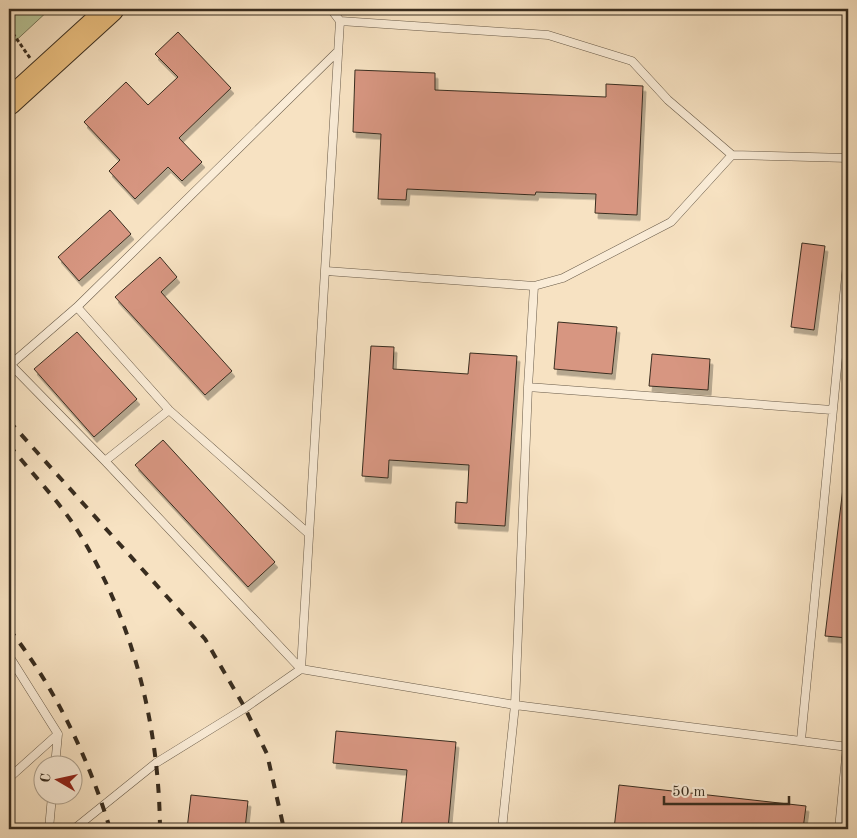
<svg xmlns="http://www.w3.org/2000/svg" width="857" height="838" viewBox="0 0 857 838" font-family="'Old Standard TT',serif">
  <defs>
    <filter id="shadow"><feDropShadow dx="3" dy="5.5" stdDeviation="0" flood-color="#0004"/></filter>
  </defs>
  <rect width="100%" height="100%" fill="#f7e2c2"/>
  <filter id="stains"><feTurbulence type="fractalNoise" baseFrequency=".004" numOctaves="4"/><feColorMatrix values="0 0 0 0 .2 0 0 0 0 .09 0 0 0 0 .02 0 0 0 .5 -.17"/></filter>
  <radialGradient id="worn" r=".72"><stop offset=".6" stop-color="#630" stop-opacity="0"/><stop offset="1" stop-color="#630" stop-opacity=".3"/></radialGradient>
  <!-- green -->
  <path fill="#b8c497" stroke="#78785b" d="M9,9h41l-41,38z"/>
  <!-- building -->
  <path fill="#d79681" stroke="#392d1f" filter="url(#shadow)" d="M178,32l53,56 -52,50 23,24 -20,19 -14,-14 -33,32 -26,-28 11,-11 -36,-38 42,-40 22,23 30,-28 -23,-23z
    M355,70l80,3v17l171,7v-13l37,2 -6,129 -42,-2 1,-19 -60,-2 -1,3 -128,-6 -1,11 -28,-1 3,-65 -28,-2z
    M110,210l21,24 -52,47 -21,-24z
    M802,243l23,3 -11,84 -23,-3z
    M160,257l17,20 -16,15 71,79 -27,24 -90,-98z
    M558,322l59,5 -5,47 -58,-5z
    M77,332l60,67 -43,38 -60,-68z
    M371,346l23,1 -1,22 75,5 2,-21 47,3 -12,170 -50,-3 1,-21 11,1 2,-38 -80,-5 -1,18 -26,-2z
    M652,354l58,5 -2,31 -59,-4z
    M163,440l112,122 -27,25 -113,-122z
    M848,447v191l-23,-2z
    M336,731l120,11 -8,87h-47l6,-59 -74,-7z
    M619,785l187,21 -3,23h-189z
    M191,795l57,6 -3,28h-58z"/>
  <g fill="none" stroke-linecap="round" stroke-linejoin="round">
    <!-- lane casing -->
    <g stroke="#685a48" stroke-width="9">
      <path id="lane" d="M340,21l208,14 84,26 36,39 64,55
        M326,271l208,15 29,-8 108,-56 61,-67 116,3
        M9,363l96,98 196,208 39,-648 -9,-12
        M10,365l67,-58
        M528,387l304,23
        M105,461l64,-51
        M309,534l-140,-124 -92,-103 259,-254
        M9,656l49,78 -3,32
        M801,740l47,-486
        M9,778l49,-44
        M49,829l3,-33
        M74,829l82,-66 89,-55 56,-39 214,36 13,-318 6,-101
        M502,829l13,-124 333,42
        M839,829l8,-82"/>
    </g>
    <!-- primary casing -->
    <g stroke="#392d1f" stroke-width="27">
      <path id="primary" d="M9,102l102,-93"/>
    </g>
    <!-- path -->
    <path stroke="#392d1f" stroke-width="3" stroke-dasharray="4 2.5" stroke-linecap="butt" d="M9,28l21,30"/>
    <!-- lane -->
    <use href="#lane" stroke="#faecd7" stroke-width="8"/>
    <!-- primary -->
    <use href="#primary" stroke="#ecc181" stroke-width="25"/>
    <!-- rail -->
    <path stroke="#392d1f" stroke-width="4" stroke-dasharray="9 9" stroke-linecap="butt" d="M9,421l196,218 40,69 22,46 17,75
      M9,445c21,26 46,52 65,80 58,90 85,198 86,304
      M9,629c46,58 80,130 101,200"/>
  </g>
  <!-- margin -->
  <rect width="857" height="838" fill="none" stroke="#f7e2c2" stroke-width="30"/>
  <rect x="10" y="10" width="837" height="818" fill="none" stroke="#392d1f" stroke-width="2.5"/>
  <rect x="15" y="15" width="827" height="808" fill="none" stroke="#392d1f"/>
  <!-- north arrow -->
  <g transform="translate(58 780) rotate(279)"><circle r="24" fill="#faecd7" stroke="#ada08d"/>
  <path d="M0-4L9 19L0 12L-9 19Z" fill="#8f2418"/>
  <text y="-8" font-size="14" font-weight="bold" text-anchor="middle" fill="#392d1f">С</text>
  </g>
  <!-- scale -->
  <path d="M664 796v8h125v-8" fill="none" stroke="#392d1f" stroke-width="2.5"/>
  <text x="672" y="796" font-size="15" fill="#392d1f" stroke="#faecd7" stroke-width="4" paint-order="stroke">50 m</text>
  <rect width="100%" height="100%" filter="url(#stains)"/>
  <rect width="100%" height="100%" fill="url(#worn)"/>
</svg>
